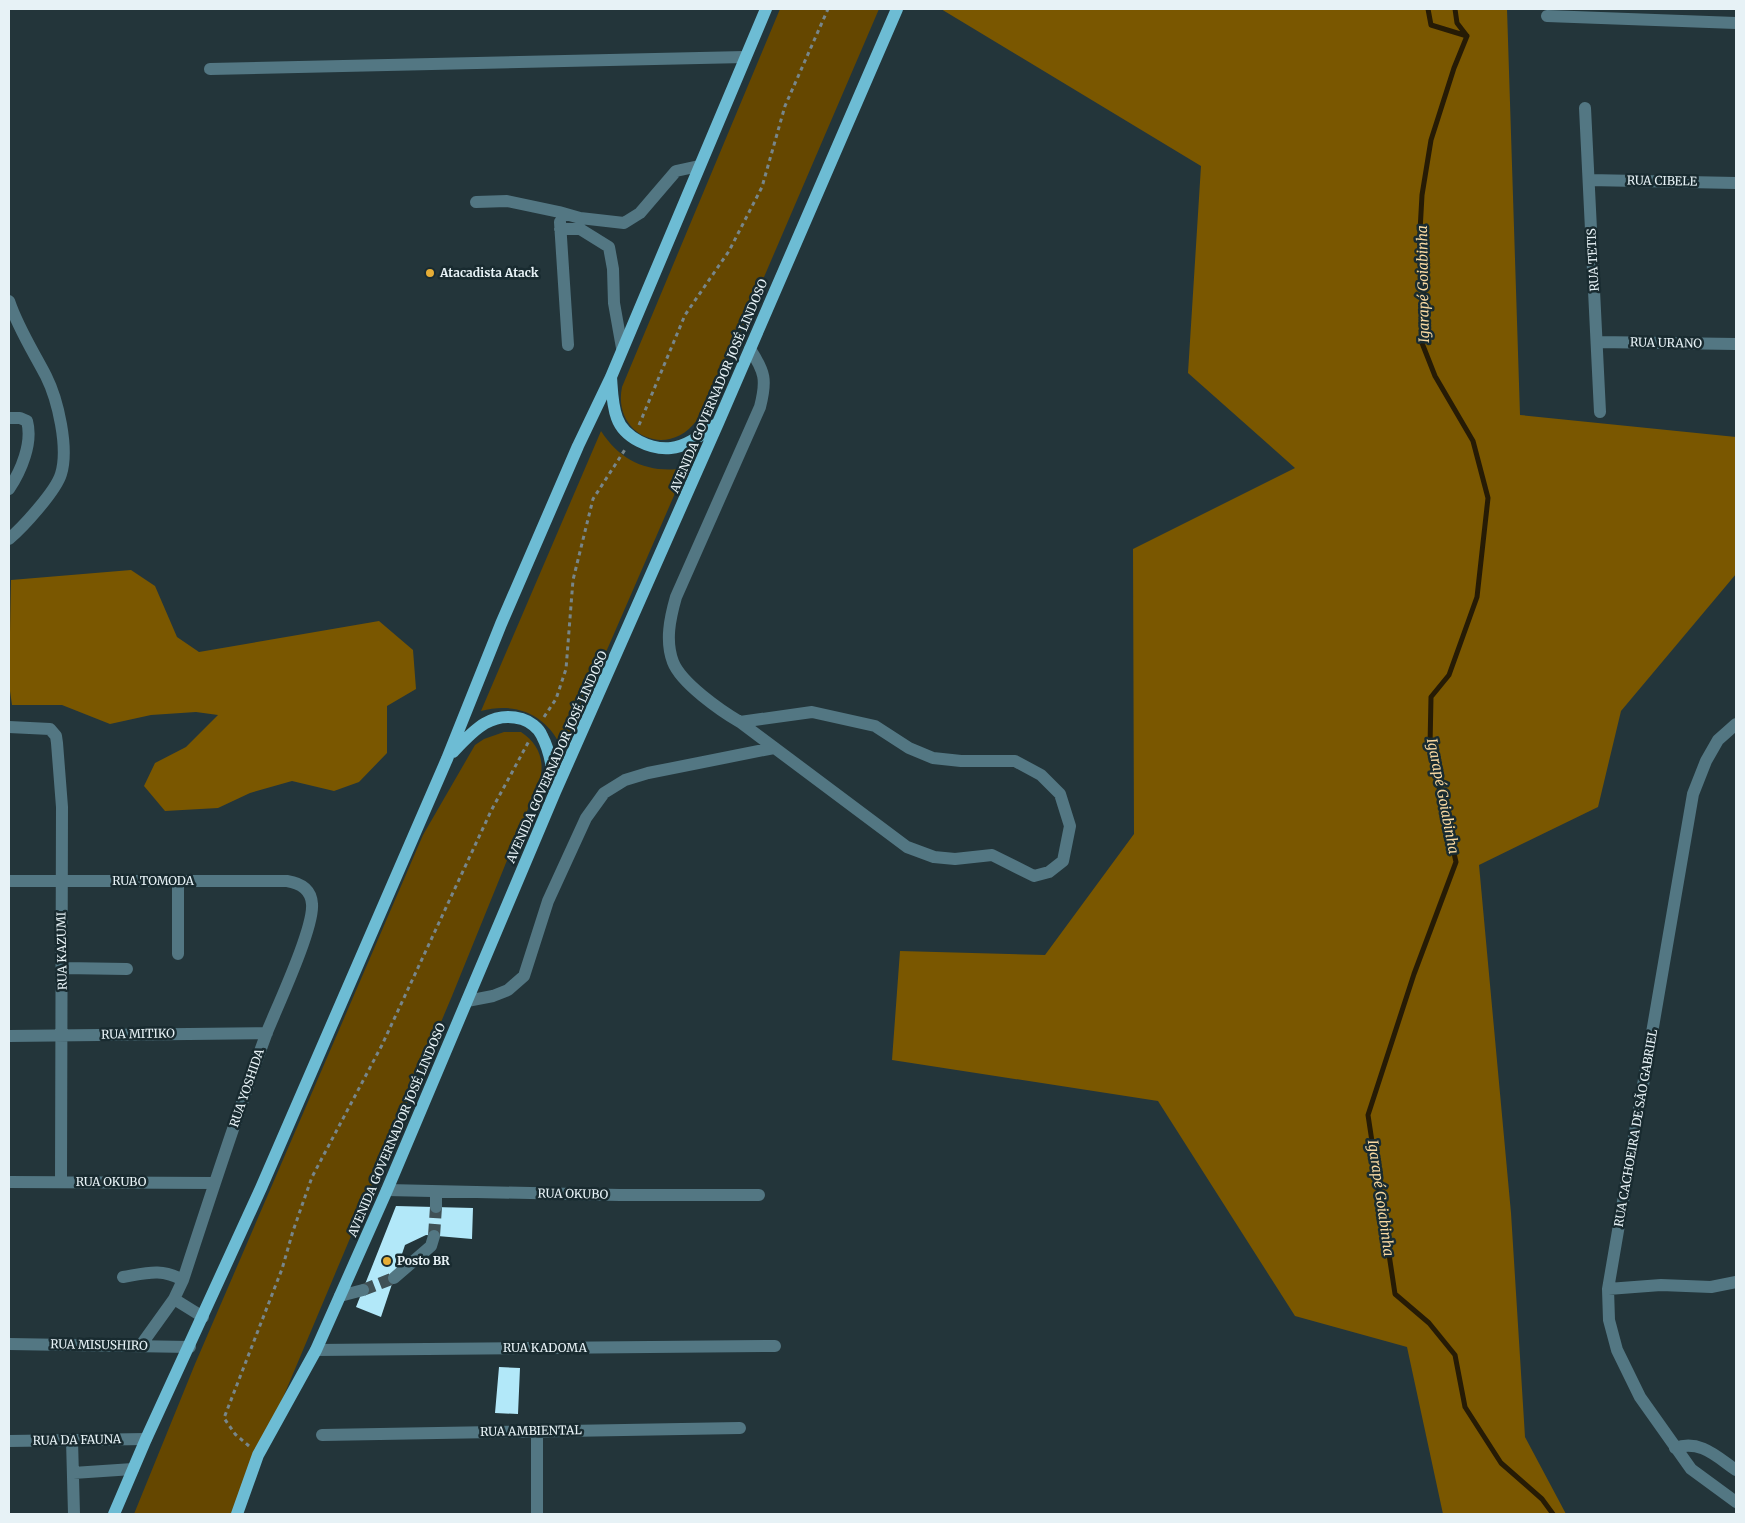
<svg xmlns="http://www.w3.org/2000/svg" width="1745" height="1523" viewBox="0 0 1745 1523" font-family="Merriweather,serif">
  <rect width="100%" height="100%" fill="#23353a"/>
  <!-- green -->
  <path fill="#654700" d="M780,9h99l-142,331 -40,80c-29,40 -85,15 -75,-33z
    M601,431c20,31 49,43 85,37l-123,283c-14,-35 -46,-50 -82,-40z
    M504,732h17c17,11 24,28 19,47l-88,217 -218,518h-100l61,-150 228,-529 52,-90 9,-6z"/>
  <!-- forest -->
  <path fill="#7a5700" d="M941,9h566l13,406 216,22v137l-115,137 -23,96 -119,58 32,348 14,224 41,77h-123l-36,-167 -112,-31 -137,-215 -266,-41 8,-109 145,4 89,-121 -1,-285 162,-81 -107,-95 13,-207z
    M131,570l24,16 22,51 22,15 180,-31 34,29 3,39 -29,17v47l-28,29 -25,9 -42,-10 -42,12 -32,15 -53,3 -21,-25 11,-23 31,-16 32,-32 -22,-3 -45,3 -41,9 -48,-19h-50l-3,-21 2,-104z"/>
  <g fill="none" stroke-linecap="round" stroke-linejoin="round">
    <!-- stream -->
    <path stroke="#261b05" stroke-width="5" d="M1428,9l3,16 36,11
      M1455,9l2,14 10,13
      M1467,36l-13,32 -23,72 -9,55 -2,36 4,63 -2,49 13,33 38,65 15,57 -11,99 -28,78 -18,22 -1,49 26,116 -42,112 -46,141 27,179 34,29 26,32 10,52 36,56 41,36 11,15"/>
  </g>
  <!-- building -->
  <path fill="#b2e8f9" d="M396,1206l77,2 -1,31 -46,-4 -21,10 -24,72 -25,-10z
    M499,1367l21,1 -2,46 -23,-1z"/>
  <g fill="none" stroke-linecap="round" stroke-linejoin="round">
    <!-- minor-tunnel -->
    <path stroke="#405156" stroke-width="12" stroke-dasharray="12 6" stroke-linecap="butt" d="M434,1236l2,-29
      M363,1290l31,-12"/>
    <!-- path -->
    <path stroke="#77868a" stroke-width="3" stroke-dasharray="4 4" stroke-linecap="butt" d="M639,425l46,-110 44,-64 33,-64 23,-81 43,-97
      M544,717l12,-18 10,-30 7,-89 20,-81 33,-51
      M249,1446l-14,-12 -11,-16 58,-149 11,-38 19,-54 70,-132 109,-234 38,-70"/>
    <!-- minor -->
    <path stroke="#537783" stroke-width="12" d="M1547,16l189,7
      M210,69l535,-12
      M1585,108l15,304
      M1589,180l147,3
      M476,202l31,-1 52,11 21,6 44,5 16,-10 36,-42 23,-5
      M560,222l8,123
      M560,229h20l29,18 4,22 1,34 8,45
      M9,301c9,27 24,50 37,75 12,24 23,72 15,98 -5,17 -38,53 -52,65
      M1597,342l139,2
      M9,418h11l7,3c6,22 -6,50 -18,68
      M740,722l72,-10 63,14 34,22 24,10 28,3h54l26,14 19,19 10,32 -7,35 -14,11 -15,4 -42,-21 -37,4 -21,-2 -27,-10 -167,-125c-19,-11 -59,-39 -67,-60 -8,-21 -3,-44 3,-65l84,-190c7,-27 5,-35 -10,-58
      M1736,724l-18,16 -12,21 -13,33 -85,495 1,31 8,30 23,47 51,72 45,33
      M9,727l41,2 6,7 1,7 5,64 -1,375
      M9,881h278c13,2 24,8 25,23 2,24 -34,101 -45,128 -30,82 -57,165 -84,248l-9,19 29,18
      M178,954v-73
      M63,968l64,1
      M467,1001l26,-5 15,-6 16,-14 24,-75 38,-83 18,-25 21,-13 23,-7 126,-25
      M9,1036l258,-3
      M9,1182l205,1
      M387,1190l233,5h139
      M436,1207v-14
      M123,1277c24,-4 38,-9 60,3
      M394,1278l37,-32 3,-10
      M1608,1289l53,-4 50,2 25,-5
      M340,1296l23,-6
      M9,1344l181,3
      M141,1345l33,-46
      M316,1350l459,-4
      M537,1431v83
      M322,1435l418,-7
      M72,1440l2,74
      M9,1441l137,-2
      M1675,1448c25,-9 42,9 61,22
      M73,1473l60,-4"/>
    <!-- major -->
    <path stroke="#6dbcd4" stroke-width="12" d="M611,377c1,13 1,28 6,41 7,20 34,32 54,30 16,-1 34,-16 47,-25
      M453,752c20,-21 38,-42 69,-33 7,2 17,9 20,17 9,17 11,37 13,56
      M114,1514l32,-75 115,-251 186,-429 54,-135 77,-178 33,-69 155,-368
      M237,1514l21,-59 58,-105 71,-160 168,-398 163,-369 179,-414"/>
  </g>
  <!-- markers -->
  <g fill="#e6ad36" stroke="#192b30" stroke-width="2">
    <circle cx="430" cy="273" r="5"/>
    <circle cx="387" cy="1261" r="5"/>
  </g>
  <g text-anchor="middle" stroke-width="5" stroke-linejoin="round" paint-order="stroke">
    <!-- street labels -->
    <g font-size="12" fill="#e7f2f6" stroke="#192b30">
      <text transform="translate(1662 181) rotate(1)" y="4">RUA CIBELE</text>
      <text transform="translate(1593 260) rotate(-93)" y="4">RUA TETIS</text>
      <text transform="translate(1666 343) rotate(1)" y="4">RUA URANO</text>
      <text transform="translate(719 386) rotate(-67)" y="4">AVENIDA GOVERNADOR JOSÉ LINDOSO</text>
      <text transform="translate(557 757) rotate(-66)" y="4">AVENIDA GOVERNADOR JOSÉ LINDOSO</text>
      <text x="153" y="885">RUA TOMODA</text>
      <text transform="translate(62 951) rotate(-91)" y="4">RUA KAZUMI</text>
      <text transform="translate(138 1034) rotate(-1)" y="4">RUA MITIKO</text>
      <text transform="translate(247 1088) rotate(-71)" y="4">RUA YOSHIDA</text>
      <text transform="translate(1636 1128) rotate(-80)" y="4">RUA CACHOEIRA DE SÃO GABRIEL</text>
      <text transform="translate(397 1130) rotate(-67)" y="4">AVENIDA GOVERNADOR JOSÉ LINDOSO</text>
      <text x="111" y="1186">RUA OKUBO</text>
      <text transform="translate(573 1194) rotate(1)" y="4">RUA OKUBO</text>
      <text transform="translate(99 1345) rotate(1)" y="4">RUA MISUSHIRO</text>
      <text x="545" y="1352">RUA KADOMA</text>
      <text transform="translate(531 1431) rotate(-1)" y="4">RUA AMBIENTAL</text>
      <text transform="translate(77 1440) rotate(-1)" y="4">RUA DA FAUNA</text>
    </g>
    <!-- poi labels -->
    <g font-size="12" font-weight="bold" fill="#e7f2f6" stroke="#192b30" text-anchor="start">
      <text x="440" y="277">Atacadista Atack</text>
      <text x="397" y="1265">Posto BR</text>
    </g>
    <!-- water labels -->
    <g font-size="14" font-style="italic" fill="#f8d9a2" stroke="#192b30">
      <text transform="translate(1423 284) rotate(-91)" y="5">Igarapé Goiabinha</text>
      <text transform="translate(1443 796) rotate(79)" y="5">Igarapé Goiabinha</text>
      <text transform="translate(1381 1198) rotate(82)" y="5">Igarapé Goiabinha</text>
    </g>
  </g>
  <!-- border -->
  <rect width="1745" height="1523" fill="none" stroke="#e7f2f6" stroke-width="20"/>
</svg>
